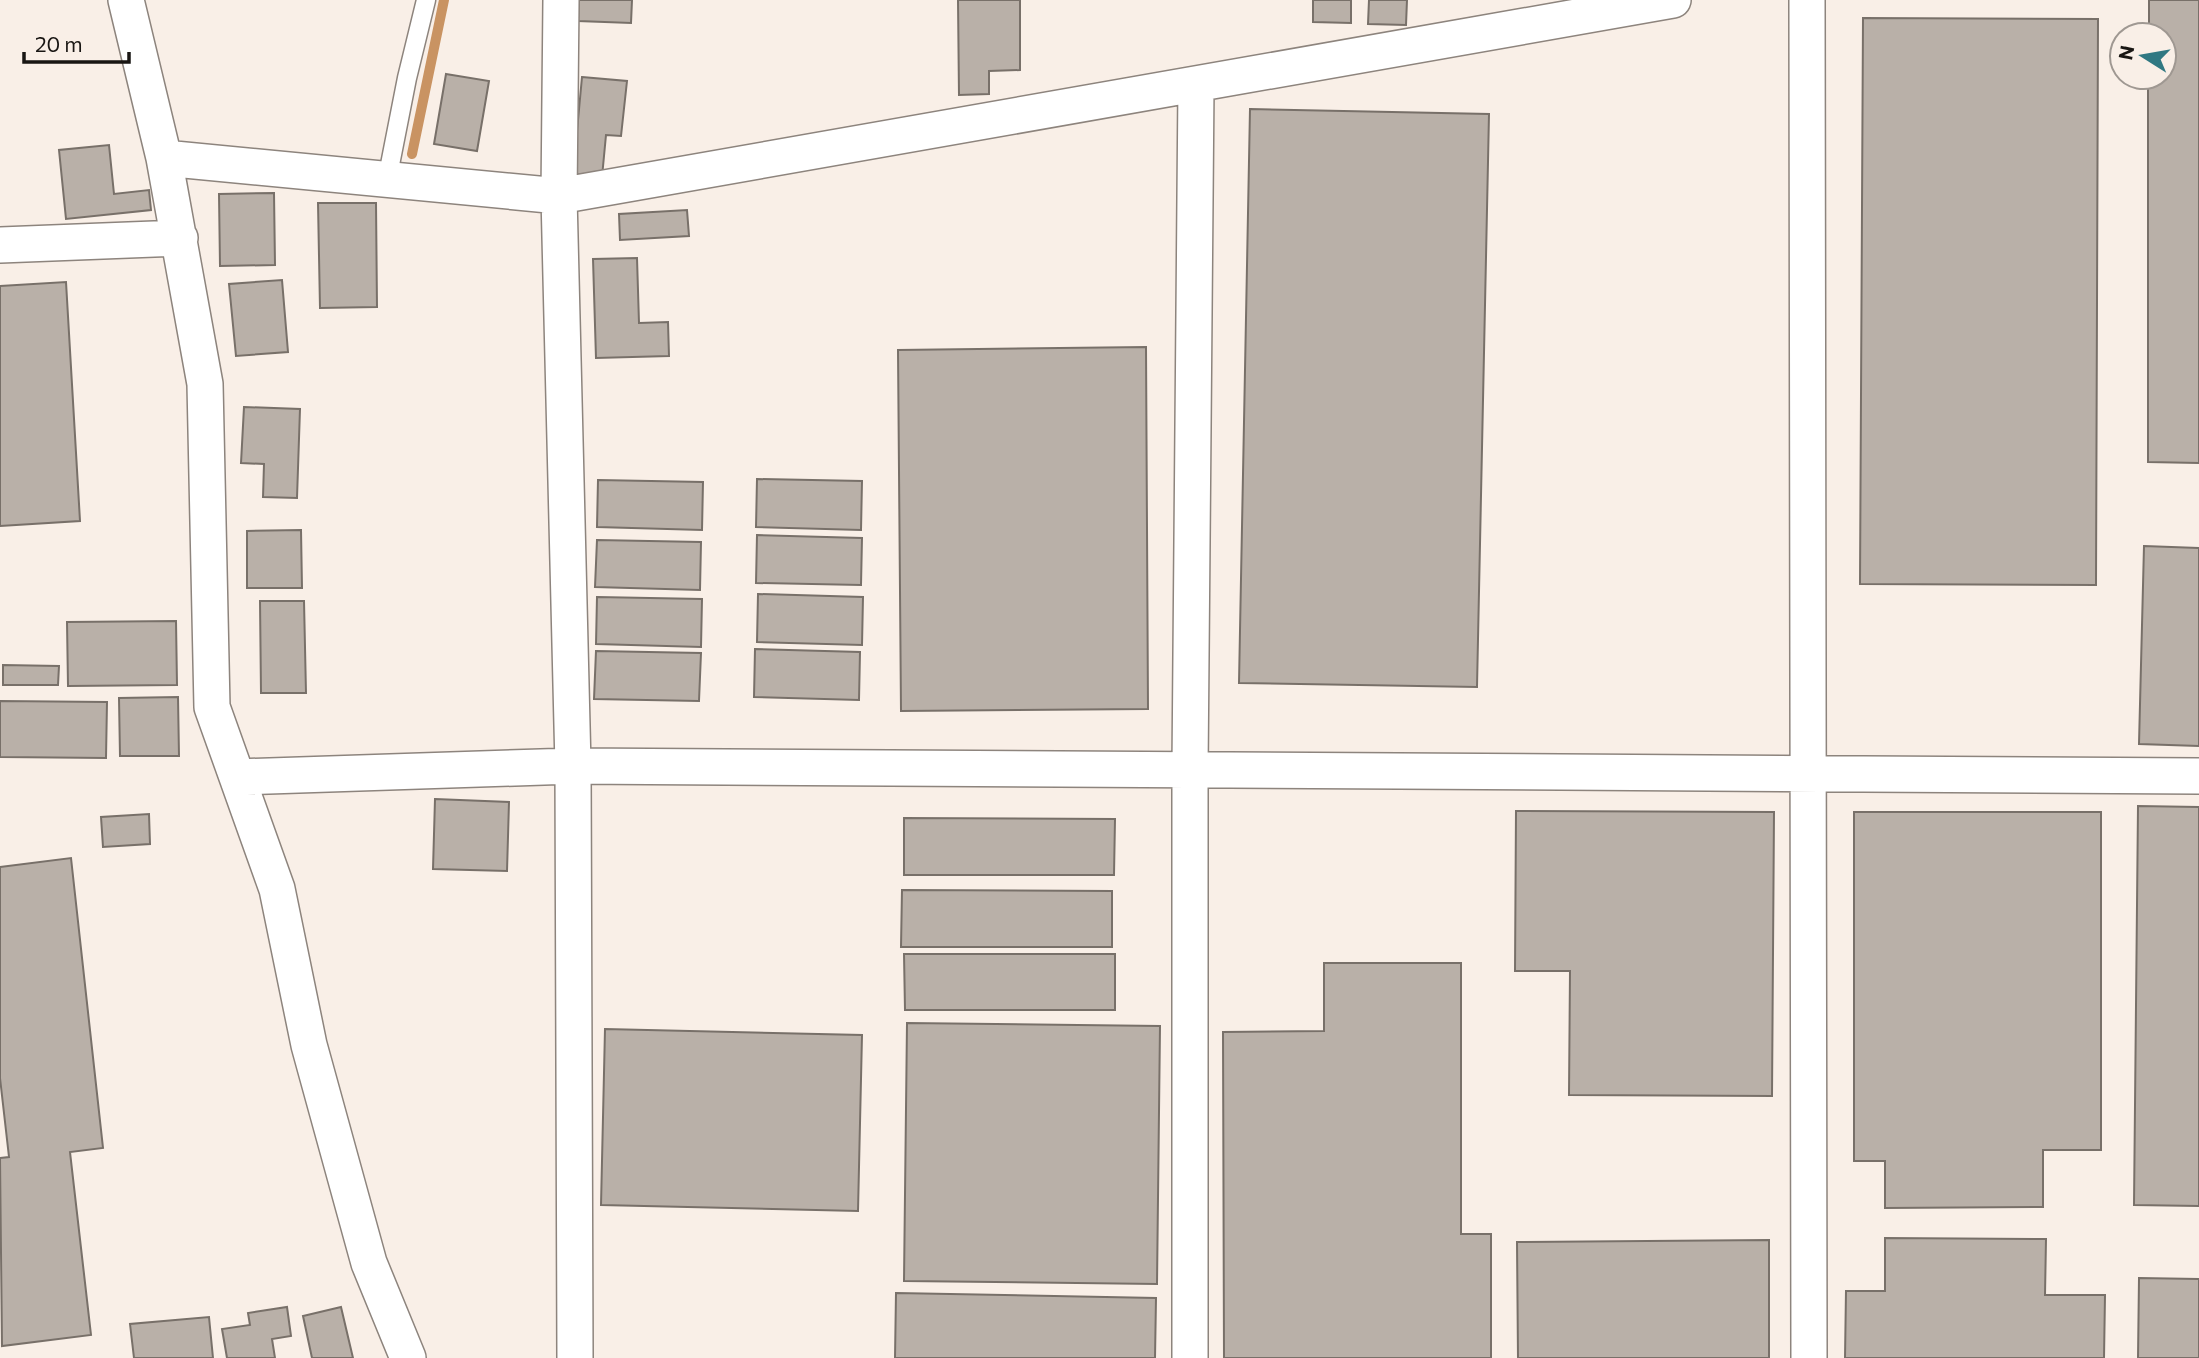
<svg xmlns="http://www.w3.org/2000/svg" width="2199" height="1358" viewBox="0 0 2199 1358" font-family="Commissioner,sans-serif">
  <rect width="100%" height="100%" fill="#f9efe7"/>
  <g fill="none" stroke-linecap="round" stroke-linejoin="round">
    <!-- stream -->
    <path stroke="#c99362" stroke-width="10" d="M412,154l32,-154"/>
  </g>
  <!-- building -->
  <path fill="#b9b0a8" stroke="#787069" stroke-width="2" d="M579,0h53l-1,23 -53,-2z
    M958,0h62v70l-31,1v23l-30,1z
    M1313,0h38v23l-38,-1z
    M1369,0h38l-1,25 -38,-1z
    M2149,0h50v463l-51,-1v-385h16v-42h-15z
    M1863,18l235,1 -2,566 -236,-1z
    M446,74l43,7 -12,70 -43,-7z
    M582,77l45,4 -6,55 -15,-1 -4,42 -29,-3z
    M1250,109l239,5 -12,573 -238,-4z
    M109,145l5,49 35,-4 2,20 -85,9 -7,-69z
    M274,193l1,72 -55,1 -1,-72z
    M318,203h58l1,104 -57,1z
    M687,210l2,26 -69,4 -1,-26z
    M637,258l2,65 29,-1 1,34 -73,2 -3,-99z
    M282,280l6,72 -52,4 -7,-72z
    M66,282l14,239 -80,5v-240z
    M1146,347l2,362 -247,2 -3,-361z
    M244,407l56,2 -3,89 -34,-1 1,-33 -23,-1z
    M757,479l105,2 -1,49 -105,-3z
    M598,480l105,2 -1,48 -105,-3z
    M301,530l1,58h-55v-57z
    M757,535l105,3 -1,47 -105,-2z
    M597,540l104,2 -1,48 -105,-3z
    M2144,546l55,2v198l-60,-2z
    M758,594l105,3 -1,48 -105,-3z
    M597,597l105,2 -1,48 -105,-3z
    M260,601h44l2,92h-45z
    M176,621l1,64 -109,1 -1,-64z
    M755,649l105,3 -1,48 -105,-3z
    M596,651l105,2 -2,48 -105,-2z
    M3,665l56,1 -1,19h-55z
    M178,697l1,59h-59l-1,-58z
    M0,701l107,1 -1,56 -106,-1z
    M435,799l74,3 -2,69 -74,-2z
    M2138,806l61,1v399l-65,-1z
    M1516,811l258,1 -2,284 -203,-1 1,-124h-55z
    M1854,812h247v338h-58v57l-158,1v-47h-31z
    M149,814l1,30 -47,3 -2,-30z
    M904,818l211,1 -1,56h-210z
    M71,858l32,290 -33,4 21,183 -89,11 -2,-188 9,-1 -9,-79v-211z
    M902,890l210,1v56h-211z
    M904,954h211v56h-210z
    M1324,963h137v271h30v124h-267l-1,-326 101,-1z
    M907,1023l253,3 -3,258 -253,-3z
    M605,1029l257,6 -4,176 -257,-6z
    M1885,1238l161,1 -1,56h60l-1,63h-259l1,-67h39z
    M1769,1240v118h-251l-1,-116z
    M2139,1278l60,1v79h-61z
    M896,1293l260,5 -1,60h-260z
    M287,1307l4,29 -19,3 3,19h-48l-5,-29 28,-4 -2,-12z
    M341,1307l12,51h-41l-9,-42z
    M209,1317l4,41h-79l-4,-34z"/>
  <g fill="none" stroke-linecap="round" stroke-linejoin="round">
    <!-- service casing -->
    <g stroke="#8d847d" stroke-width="21">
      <path id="service" d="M387,180l20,-102 19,-78"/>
    </g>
    <!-- minor casing -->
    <g stroke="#8d847d" stroke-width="38">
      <path id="minor" d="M126,0l38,158 41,226 7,323 65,182 32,156 60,218 39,95
        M561,0l-2,196 14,570 2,592
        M1807,0l2,1358
        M164,158l395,38 1114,-196
        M0,245l180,-7
        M237,777l336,-11 1626,10
        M1190,1358v-589l6,-684"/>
    </g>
    <!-- service -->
    <use href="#service" stroke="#fff" stroke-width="18"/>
    <!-- minor -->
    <use href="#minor" stroke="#fff" stroke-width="35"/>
  </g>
  <!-- north arrow -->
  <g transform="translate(2143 56) rotate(281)"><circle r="33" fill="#f9efe7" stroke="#9f9892" stroke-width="2"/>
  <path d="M0-5L12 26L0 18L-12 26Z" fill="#307882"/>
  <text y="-10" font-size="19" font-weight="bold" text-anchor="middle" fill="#191613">N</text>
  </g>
  <!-- scale -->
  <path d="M24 52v10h105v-10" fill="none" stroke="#191613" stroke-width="3.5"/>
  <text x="35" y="52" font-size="21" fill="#191613" stroke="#f9efe7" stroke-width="5" paint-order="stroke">20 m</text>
</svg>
